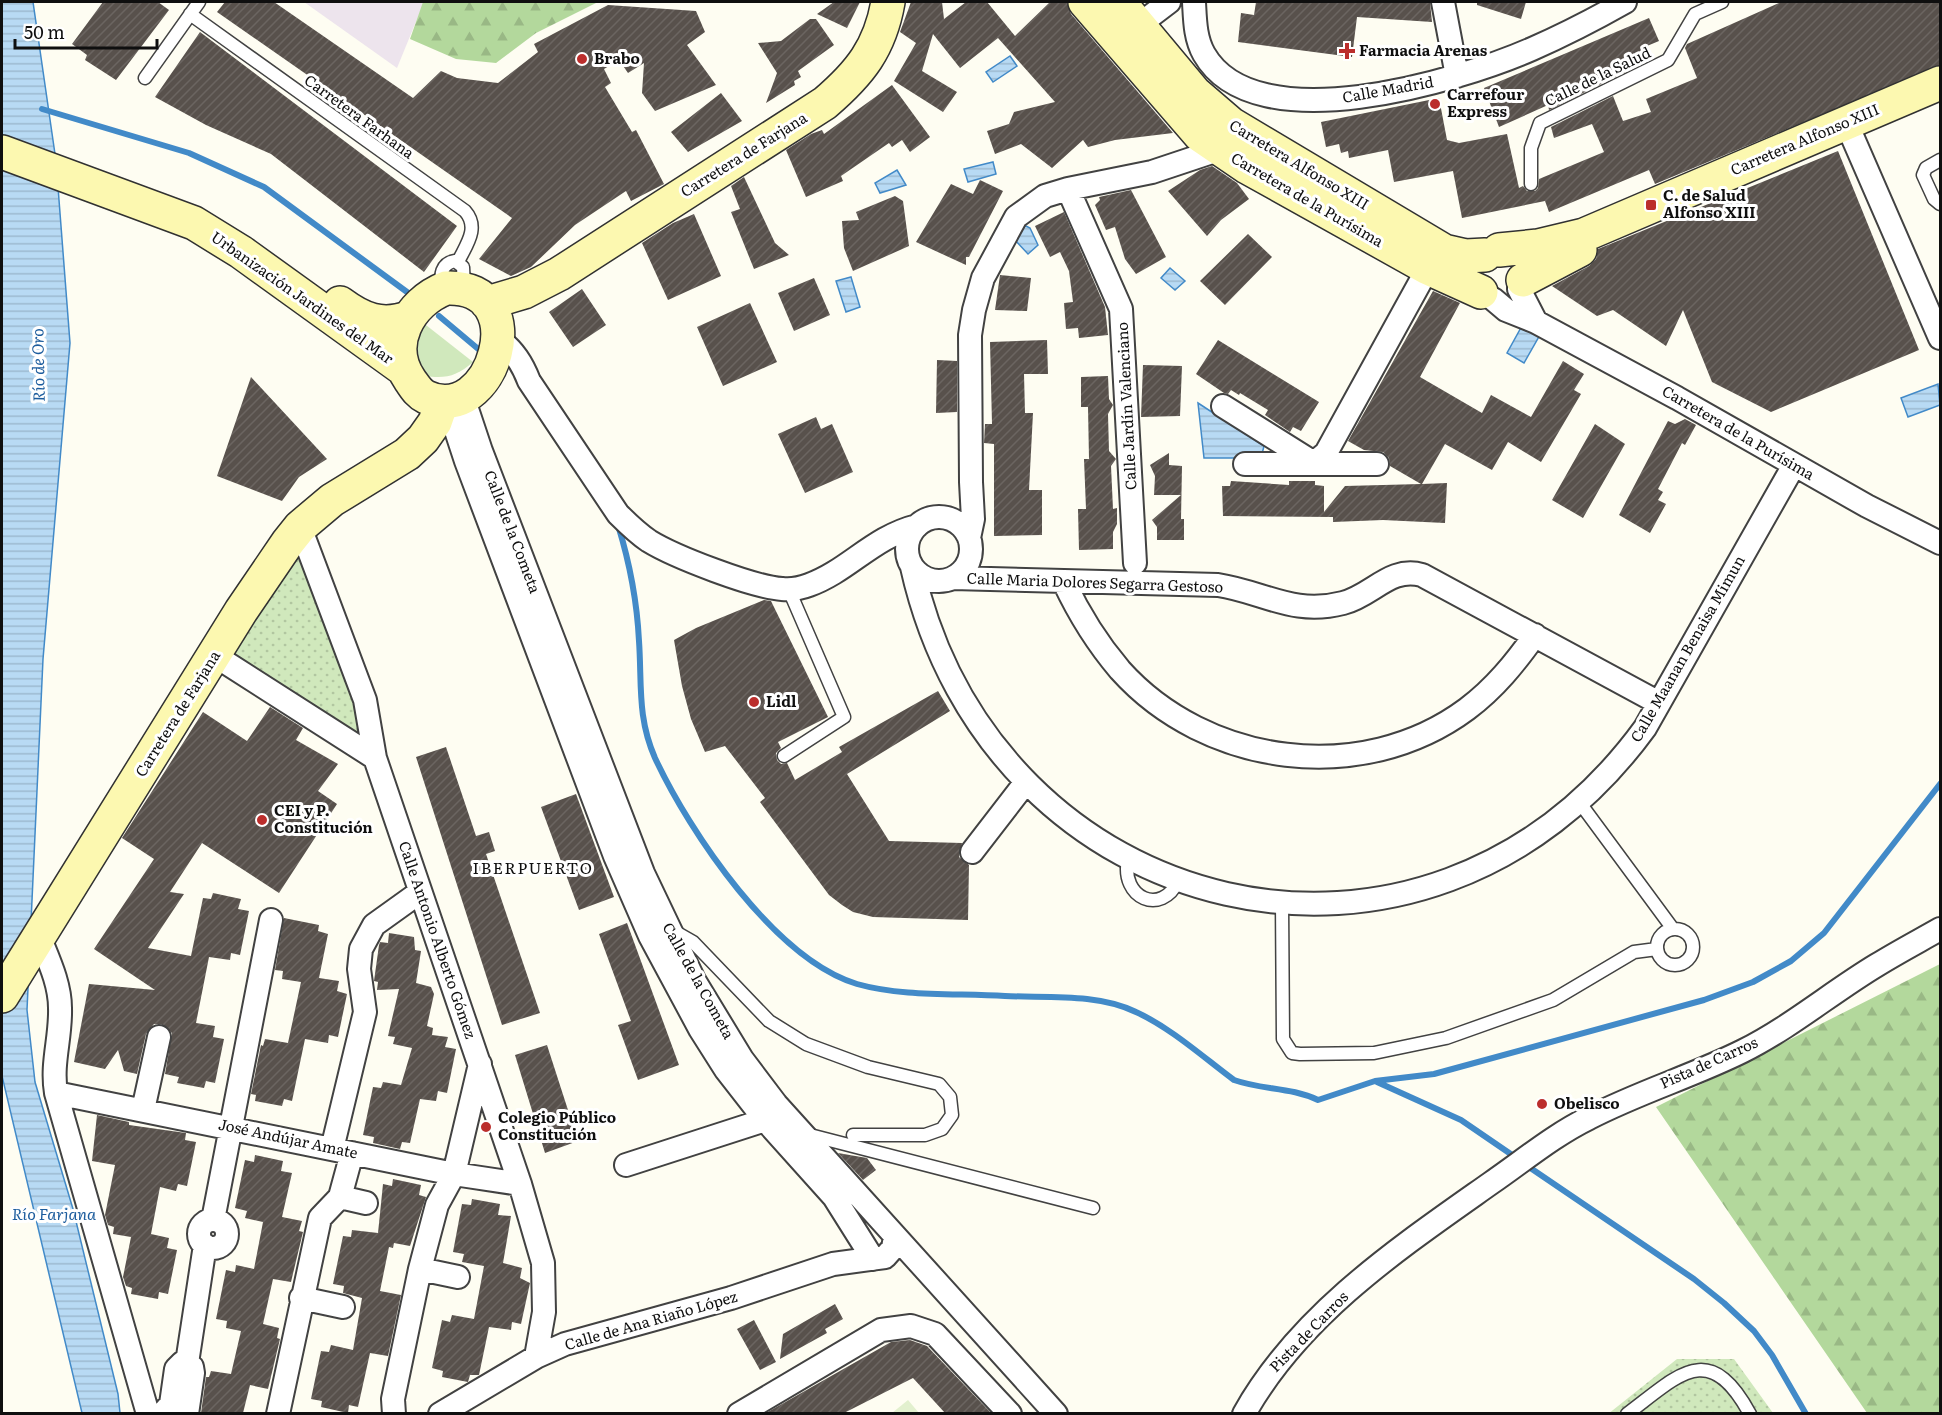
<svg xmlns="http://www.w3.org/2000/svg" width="1942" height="1415" viewBox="0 0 1942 1415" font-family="Literata,serif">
  <defs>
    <pattern id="grass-dots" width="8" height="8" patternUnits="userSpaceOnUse" patternTransform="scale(1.5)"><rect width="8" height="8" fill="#d0e8bc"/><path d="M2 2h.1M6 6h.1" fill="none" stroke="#b1c6a0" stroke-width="1.8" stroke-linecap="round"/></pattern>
    <pattern id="forest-firs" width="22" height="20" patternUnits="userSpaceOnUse" patternTransform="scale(1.5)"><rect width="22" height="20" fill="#b3d89c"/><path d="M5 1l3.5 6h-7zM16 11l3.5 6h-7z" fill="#99b885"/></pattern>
    <pattern id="water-rules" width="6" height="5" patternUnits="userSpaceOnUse" patternTransform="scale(1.5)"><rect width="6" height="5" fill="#b8daf4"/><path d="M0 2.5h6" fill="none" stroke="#9dbad0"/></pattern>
    <pattern id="building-hatch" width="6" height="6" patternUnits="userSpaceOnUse" patternTransform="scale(1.5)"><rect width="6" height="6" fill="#58514c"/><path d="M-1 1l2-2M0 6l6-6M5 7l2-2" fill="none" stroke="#6b6561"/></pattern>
  </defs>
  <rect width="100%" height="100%" fill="#fefdf2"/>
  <!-- industrial -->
  <path fill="#ede4ed" d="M304,2h120l-27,66z"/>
  <!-- grass -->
  <path fill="url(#grass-dots)" d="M303,531l63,210 -139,-90z
    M1677,1359h57l39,54 -165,1z"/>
  <!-- forest -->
  <path fill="url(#forest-firs)" d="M423,2h175l-62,31 -40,30 -40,-4 -46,-20z
    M1940,964v449h-73l-211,-306z"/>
  <!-- park -->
  <path fill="#d0e8bc" d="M417,318l56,44c-16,14 -27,17 -48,14l-12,-16z"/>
  <!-- pitch -->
  <path fill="#e2f0ce" d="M908,1400l11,13h-27z"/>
  <!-- water -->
  <path fill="url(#water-rules)" stroke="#428ac8" stroke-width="1.5" d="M2,2h31l23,159 14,182 -27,316 -16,351 8,72 38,127 45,185 2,19h-38l-80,-337z
    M1010,56l7,10 -24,16 -7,-10z
    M993,162l3,12 -28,8 -4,-13z
    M897,170l9,15 -26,8 -5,-10z
    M1026,226l4,2 8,17 -10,9 -14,-15 6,-12z
    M1170,268l15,13 -10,9 -14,-12z
    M851,277l9,30 -14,5 -10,-31z
    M1523,324l18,9 -17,30 -17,-10z
    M1938,384l2,21 -32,12 -7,-19z
    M1198,403l66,43 -3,12h-57z"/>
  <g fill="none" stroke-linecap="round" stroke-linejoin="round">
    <!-- stream -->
    <path stroke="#428ac8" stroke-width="6" d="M42,109l147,44 75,34 143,105
      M439,316l44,37
      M618,525c12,39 19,76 21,116 3,43 -2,76 16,117 35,75 120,201 202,226 46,13 100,9 148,12 41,2 93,-3 131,16 35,16 67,45 98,68 28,10 57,7 84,20l57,-19 59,-7 270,-74 49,-18 38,-21 33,-28 116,-149
      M1377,1082l84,38 57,39
      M1526,1165l168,114 30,24 30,28 18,24 34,59"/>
  </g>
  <!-- building -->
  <path fill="url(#building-hatch)" d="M103,2h55l11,8 -53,70 -31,-20 2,-5 -15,-11z
    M225,2h49l139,96 28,-27 16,7 41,5 40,-31 -4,-8 74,-39 88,6 9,21 -18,13 29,40 -61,26 -13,-18 2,-30 -16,10 -9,-13 -15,9 7,14 -6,4 27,45 4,-2 28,54 -33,17 -5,-10 -51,34 -44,42 -20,9 -32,-17 33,-41 -295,-206z
    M834,2h26l-13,26 -30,-14z
    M911,2h31l2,17 22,-17h21l28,34 35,-34h17l4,12 102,119 -58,7 -27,7 -5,-7 -31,28 -31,-24 -26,10 -8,-23 22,-7 5,-12 41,-10 -57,-64 -38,30 -27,-34 -11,37 35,21 -14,20 -49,-31 22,-38 -16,-11z
    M1256,2h174l2,20 -75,-5 -5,40 -114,-15 3,-29 13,2z
    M1477,2h49l-5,17 -44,-14z
    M1781,2h160v63l-286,119 -6,-14 -100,42 -4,-11 -83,17 -9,-47 -59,11 -6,-32 -39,8 -1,-7 -7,2 -2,-9 -13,3 -5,-25 118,-24 8,42 12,3 48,-9 12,54 4,-2 4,5h8l3,-3 1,-9 65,-27 -12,-28 -38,14 -3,-11 62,-31 10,25 28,-9 -5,-13 51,-21 -12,-30 2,-4z
    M1649,18l10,23 -12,5 3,8 -7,4 2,4 -96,48 -1,-5 -49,22 -15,-39z
    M810,19h6l18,26 -36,26 3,6 -7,4 1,4 -29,18 11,-30 -19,-30 23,-2z
    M200,32l257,194 -33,46 -153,-118 -65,-29 -51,-28z
    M892,85l38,52 -20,15 -8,-12 -10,7 -3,-4 -48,33 2,5 -37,16 -20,-47 25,-16 11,-4 2,4z
    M721,93l21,28 -54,31 -17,-20z
    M1838,151l81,199 -148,62 -59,-30 -29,-72 -17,36 -53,-36 -16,6 -45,-30 37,-20 7,-7 2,-10z
    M1212,166l25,17 12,16 -28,21 -14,16 -39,-45 32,-21z
    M744,177l31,66 14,12 -35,14 -23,-57 9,-3 -9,-23z
    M980,180l23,11 -34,66h-3v8l-50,-23 35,-58 22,10z
    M1131,190l35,67 -30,17 -11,-15 -10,-32 -9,3 -11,-25 5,-5 -1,-3z
    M895,196l8,5 6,45 -56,25 -9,-23 -2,-27 17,-1 -3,-8z
    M1064,212l41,95 3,28 -29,3 -1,-10 -12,1 -2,-26 9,-1 -4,-31 -9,-19 -10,5 -15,-31z
    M694,214l27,62 -53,24 -26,-57 31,-20z
    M1248,234l24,23 -47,48 -25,-24z
    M1000,275l31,3 -4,33 -32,-1z
    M814,278l16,37 -36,16 -16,-38z
    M582,289l24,36 -33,22 -24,-35z
    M1433,291l27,12 -40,74 62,36 9,-18 40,22 32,-56 21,13 -10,16 7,4 -40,68 -33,-20 -16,28 -47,-26 -23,40 25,-1 -2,40 -62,-3 -50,2v-5l-110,-1 -1,-30h8l1,-5 58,4v-4h26v4l9,1v26l21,-26 76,-2 -31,-18 -1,-8 -6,-6 -19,-2 -16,-9z
    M750,303l27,59 -54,24 -26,-59z
    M1047,340l1,34h-24l1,39h8l-4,77h13v45l-48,1v-92l-10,-1 1,-19h7l-2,-82z
    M1218,340l101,62 -18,29 -8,-4 -3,5 -25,-17 3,-5 -28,-17 -1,2 -8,-5 -3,4 -4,-1 -28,-19z
    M937,360l20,1v51l-21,1z
    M1143,365l39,1 -2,50 -39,1z
    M1108,376l1,23 4,6 -5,9 1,37 7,8 -5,7 2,43 4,-1v16l-4,8v17l-34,1 -1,-41h8l-2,-50h5l-1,-52h-7v-30z
    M251,377l76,82 -28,18 -17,24 -65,-25z
    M816,417l5,12 11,-5 21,48 -48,21 -27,-59z
    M1685,419l11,6 -11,20 -3,-2 -24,46 5,3 -5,8 8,4 -16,29 -31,-18 49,-94 7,3z
    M1595,424l30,20 -42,74 -31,-18z
    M1169,453v12l13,1 -1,53h3v21h-27v-13l-5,-7 29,-25h-27l1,-19 -5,-11z
    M764,600l7,1 57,116 -50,25 3,6 -5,5 1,7 4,4 6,-1 8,17 47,-28 -3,-5 99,-56 12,20 -103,63 42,67 73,2 -3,14 10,8 -1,55 -95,-3 -20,-5 -11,-7 -13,-10 -69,-93 5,-4 -40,-52 -20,6 -14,-33 -9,-33 -8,-46 22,-12z
    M270,707l33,21 -7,12 42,24 -20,27 19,13 -58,89 -77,-50 -32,49 14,2 -36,54 43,8 12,-58 8,1 2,-6 28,6 -3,10 11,2 -9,44 -9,-2 -1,7 -21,-3 -13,66 19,3 -2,11 11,2 -9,44 -9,-2 -2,7 -27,-5 2,-6 -14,-3 7,-41 -11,-9h-7l-8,10 -9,40 -13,-3 -6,-21 -13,19 -31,-7 15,-78 66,6 -61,-41 60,-90 -32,-21 81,-126 44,29z
    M446,747l30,89 13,-4 6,19 -9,3 54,159 -38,12 -86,-268z
    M576,794l38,103 -35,13 -38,-103z
    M284,918l35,7 -1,6 10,3 -9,44 20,3 -2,10 10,3 -9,43 -9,-2 -1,8 -23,-4 -13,62 -8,-2 -2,7 -27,-5 1,-6 -5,-1 10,-49 2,1 2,-7 23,4 13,-61 -19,-3 1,-8 -8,-1z
    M627,923l52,142 -41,15 -20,-55 13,-4 -32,-87z
    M389,933l25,4 1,13 6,1 -5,32 15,4 3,7 -7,32 6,2 -1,7 16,2 -3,10 11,2 -9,44 -9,-2 -2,10 -16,-2 -10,44 -8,-1 -2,7 -27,-6 1,-6 -11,-2 10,-48 8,1 2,-6 18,3 11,-37 -19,-4 2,-7 -7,-1 11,-47 -22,1 1,-8 -4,-1 5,-36 1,-3 8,1z
    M547,1045l31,96 -33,12 -30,-98z
    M97,1115l32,7v3l57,8 -1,7 11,2 -9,44 -9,-2 -2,7 -16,-4 -9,47 18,4 -2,10 10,2 -9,44 -9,-2 -1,7 -27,-5 1,-6 -6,-2 -3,-9 8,-40 -18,-3 1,-7 -6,-2 -3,-10 10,-50 -23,-4z
    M838,1153l29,5 9,12 -13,10z
    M255,1155l28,6 -2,10 11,2 -10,44 20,4 -3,10 4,1 -12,50 -18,-3 -10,45 16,4 -2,10 3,1 -12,50 -18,-4 -7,28h-42l5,-36h3l2,-6 20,3 10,-43 -15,-3 1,-7 -11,-2 10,-49 9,2 1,-7 18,4 9,-47 -18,-4 2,-7 -12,-3 10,-48 9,2z
    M393,1179l28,6 -2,10 7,2 -16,49 -16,-3 -1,5 -4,-1 -9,44 21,4 -13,61 -18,-3 -12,54 -9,-2 -1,8 -27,-6 1,-6 -11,-2 10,-48 8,1 2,-7 22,5 9,-52 -19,-5 1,-7 -11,-2 10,-48 8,1 1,-7 26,3 5,-49 9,2z
    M472,1199l28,5 -2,11 13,1 -8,47 19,5 -2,10 10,5 -9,41 -9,-2 -1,8 -22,-3 -10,48h-9l-2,7 -26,-5 1,-6 -11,-3 10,-48 8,2 2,-7 22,4 10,-53 -22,-4 2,-8 -11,-2 9,-48 9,1z
    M835,1304l8,15 -18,10 2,4 -47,26 3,-25z
    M754,1320l22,42 -16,8 -23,-41z
    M910,1340l17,6 64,67h-46l-32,-35 -69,35h-78l125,-71z"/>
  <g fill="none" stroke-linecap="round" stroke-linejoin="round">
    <!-- lane casing -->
    <g stroke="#424242" stroke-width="15">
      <path id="lane" d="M190,14l275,197c15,17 1,34 -7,51
        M145,78l54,-76
        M1940,160l-14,8 -3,7 11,24 6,5
        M1531,184v-36l9,-25 128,-63 27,-46 27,-12
        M445,287c-7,-11 -3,-24 10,-26l8,6 1,21
        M784,756l60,-39 -55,-127
        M1580,803l93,126
        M1128,859c-8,40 34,57 50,22
        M1282,903l1,136 9,14 8,1 74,-1 72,-15 107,-38 81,-48 23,-3
        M1657 947a18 18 0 1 1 36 0a18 18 0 1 1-36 0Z
        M672,930l21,12 76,79 37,23 62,23 71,17 11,13 2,18 -10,14 -17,6h-72
        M806,1134l287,74
        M1627,1414c51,-38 82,-76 123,0"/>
    </g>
    <!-- street casing -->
    <g stroke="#424242" stroke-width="26">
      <path id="street" d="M1194,2c1,18 1,36 10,52 51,89 255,27 328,-5 32,-14 63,-30 93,-47
        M1443,2l14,74
        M1136,23l12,-5 21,-16
        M1852,136l88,202
        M1068,189l53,120 14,254
        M1519,289l17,33
        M1493,299l13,11 30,12 141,76 190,108 73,37
        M499,339c15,12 23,24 30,42l89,133c10,10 19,19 31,27 26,16 104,46 133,48 9,1 19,-1 27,-4 39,-14 64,-48 108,-59
        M465,396l2,13 14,42 162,422 51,107 48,79 34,45 280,310
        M447,403l19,58 149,395 35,80 50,93 26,41 39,50 69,77 39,62
        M1223,406l91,57 12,-10 102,-185
        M1245,464h132
        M907 549a32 32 0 1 1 64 0a32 32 0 1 1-64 0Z
        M300,527l65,173 10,58 145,426 23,79 1,49 -8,45
        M969,538l4,-19 -2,-37 -1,-147 4,-25 9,-32 33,-61 29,-21 23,-7 84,-17 60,-20 15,2
        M912,567c80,357 514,461 733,161l149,-263
        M953,578l265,7c46,7 75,31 125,18 29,-7 47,-37 79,-28l237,128
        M1064,582c15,32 33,61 56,88 86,96 242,117 347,39 28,-21 48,-46 68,-74
        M214,655l161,103
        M972,852l54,-70
        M39,936c9,23 21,47 21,72 1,30 -9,55 -4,85l92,321
        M56,1093l398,81 66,10
        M143,1110l16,-73
        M332,1149l33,-137 -6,-43 2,-20 13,-24 46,-33
        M626,1165l139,-45
        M340,1197l26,6
        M213,1220l58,-300
        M199 1234a14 14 0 1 1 28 0a14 14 0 1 1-28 0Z
        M420,1269l38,8
        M301,1298l42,9
        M187,1363l18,-118
        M162,1414l9,-10 5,-35 6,-6 10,4 1,6 -6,41
        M278,1414l42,-196 20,-21 12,-44
        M394,1414l-1,-15 27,-130 17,-64 17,-31 26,-110
        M440,1414l96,-57 29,-13 166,-46 102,-34 52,-7 8,-9 2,-11
        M739,1414l142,-84 30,-4 24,8 75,80
        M1244,1414c56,-100 155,-166 247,-231 32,-22 63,-48 98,-65 50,-26 104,-42 154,-67 48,-24 89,-59 134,-86 21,-13 42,-24 63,-36"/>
    </g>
    <!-- secondary casing -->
    <g stroke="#313131" stroke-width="36">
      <path id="secondary" d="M1085,2l115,133 47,32 181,101 53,24
        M1119,2l76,91 36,31 213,127 22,5 19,-1
        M2,152l192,71 47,29 161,116
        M1499,250l39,-4 46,-11 356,-152
        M1523,280l57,-30
        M446,288c92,-4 46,141 -20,109 -8,-4 -11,-10 -16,-17 -24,-35 -2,-77 36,-92z
        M340,303c23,17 41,24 69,15
        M487,303l37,-11 35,-18 266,-171c35,-30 55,-55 63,-101
        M2,996l239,-385 47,-69 12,-15 32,-27 75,-46 16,-15 12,-17 7,-20"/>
    </g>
    <!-- lane -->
    <use href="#lane" stroke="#fff" stroke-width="12"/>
    <!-- street -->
    <use href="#street" stroke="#fff" stroke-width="22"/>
    <!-- secondary -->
    <use href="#secondary" stroke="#fcf8b0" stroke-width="33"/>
  </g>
  <!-- markers -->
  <g fill="#bb2e2c" stroke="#fff" stroke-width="2">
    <path d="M1344 42h6v6h6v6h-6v6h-6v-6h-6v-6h6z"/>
    <circle cx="582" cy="59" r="6"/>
    <circle cx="1435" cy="104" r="6"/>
    <rect x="1645" y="199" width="12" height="12" rx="3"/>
    <circle cx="754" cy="702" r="6"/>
    <circle cx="262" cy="820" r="6"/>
    <circle cx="1542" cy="1104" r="6"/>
    <circle cx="486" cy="1127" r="6"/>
  </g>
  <g text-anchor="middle" stroke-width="6" stroke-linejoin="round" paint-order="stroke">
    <!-- poi labels -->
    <g font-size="15" font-weight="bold" fill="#0f0f0f" stroke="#fff" text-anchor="start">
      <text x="1359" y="56">Farmacia Arenas</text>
      <text x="594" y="64">Brabo</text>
      <text x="1447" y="100">Carrefour<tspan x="1447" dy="17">Express</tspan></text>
      <text x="1663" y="201">C. de Salud<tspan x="1663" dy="17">Alfonso XIII</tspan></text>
      <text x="766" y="707">Lidl</text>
      <text x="274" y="816">CEI y P.<tspan x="274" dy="17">Constitución</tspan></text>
      <text x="1554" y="1109">Obelisco</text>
      <text x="498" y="1123">Colegio Público<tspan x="498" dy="17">Constitución</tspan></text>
    </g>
    <!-- street labels -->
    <g font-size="15" fill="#0f0f0f" stroke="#fff">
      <text transform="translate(1598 77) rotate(-26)" y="5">Calle de la Salud</text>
      <text transform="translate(1388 90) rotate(-10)" y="5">Calle Madrid</text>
      <text transform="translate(359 117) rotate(36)" y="5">Carretera Farhana</text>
      <text transform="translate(1805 140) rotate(-23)" y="5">Carretera Alfonso XIII</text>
      <text transform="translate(744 155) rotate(-32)" y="5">Carretera de Farjana</text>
      <text transform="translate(1299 165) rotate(31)" y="5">Carretera Alfonso XIII</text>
      <text transform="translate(1307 200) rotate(30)" y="5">Carretera de la Purísima</text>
      <text transform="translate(302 298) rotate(35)" y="5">Urbanización Jardines del Mar</text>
      <text transform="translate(1127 406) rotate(-93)" y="5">Calle Jardín Valenciano</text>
      <text transform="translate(1738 433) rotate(30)" y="5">Carretera de la Purísima</text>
      <text transform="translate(512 532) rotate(69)" y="5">Calle de la Cometa</text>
      <text transform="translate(1095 583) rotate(2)" y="5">Calle Maria Dolores Segarra Gestoso</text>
      <text transform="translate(1688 649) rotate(-60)" y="5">Calle Maanan Benaisa Mimun</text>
      <text transform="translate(178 714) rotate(-58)" y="5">Carretera de Farjana</text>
      <text transform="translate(437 940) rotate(71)" y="5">Calle Antonio Alberto Gómez</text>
      <text transform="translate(698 981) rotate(61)" y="5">Calle de la Cometa</text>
      <text transform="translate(1709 1063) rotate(-24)" y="5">Pista de Carros</text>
      <text transform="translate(288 1139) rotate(12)" y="5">José Andújar Amate</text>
      <text transform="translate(651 1321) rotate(-16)" y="5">Calle de Ana Riaño López</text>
      <text transform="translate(1309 1332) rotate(-46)" y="5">Pista de Carros</text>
    </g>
    <!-- water labels -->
    <g font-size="16" font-style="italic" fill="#1c5c9d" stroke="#fff">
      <text transform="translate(38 365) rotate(-91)" y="6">Río de Oro</text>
      <text x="54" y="1220">Río Farjana</text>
    </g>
    <!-- neighbourhood labels -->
    <g font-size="16" letter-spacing="1.5" fill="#0f0f0f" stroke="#fff">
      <text x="533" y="874">IBERPUERTO</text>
    </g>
  </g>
  <!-- border -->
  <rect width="1942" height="1415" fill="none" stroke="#0f0f0f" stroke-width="6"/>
  <!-- scale -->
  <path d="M15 39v9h142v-9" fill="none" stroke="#0f0f0f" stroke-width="3"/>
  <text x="24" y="39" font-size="18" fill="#0f0f0f" stroke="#ffffff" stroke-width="4.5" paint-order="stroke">50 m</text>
</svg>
